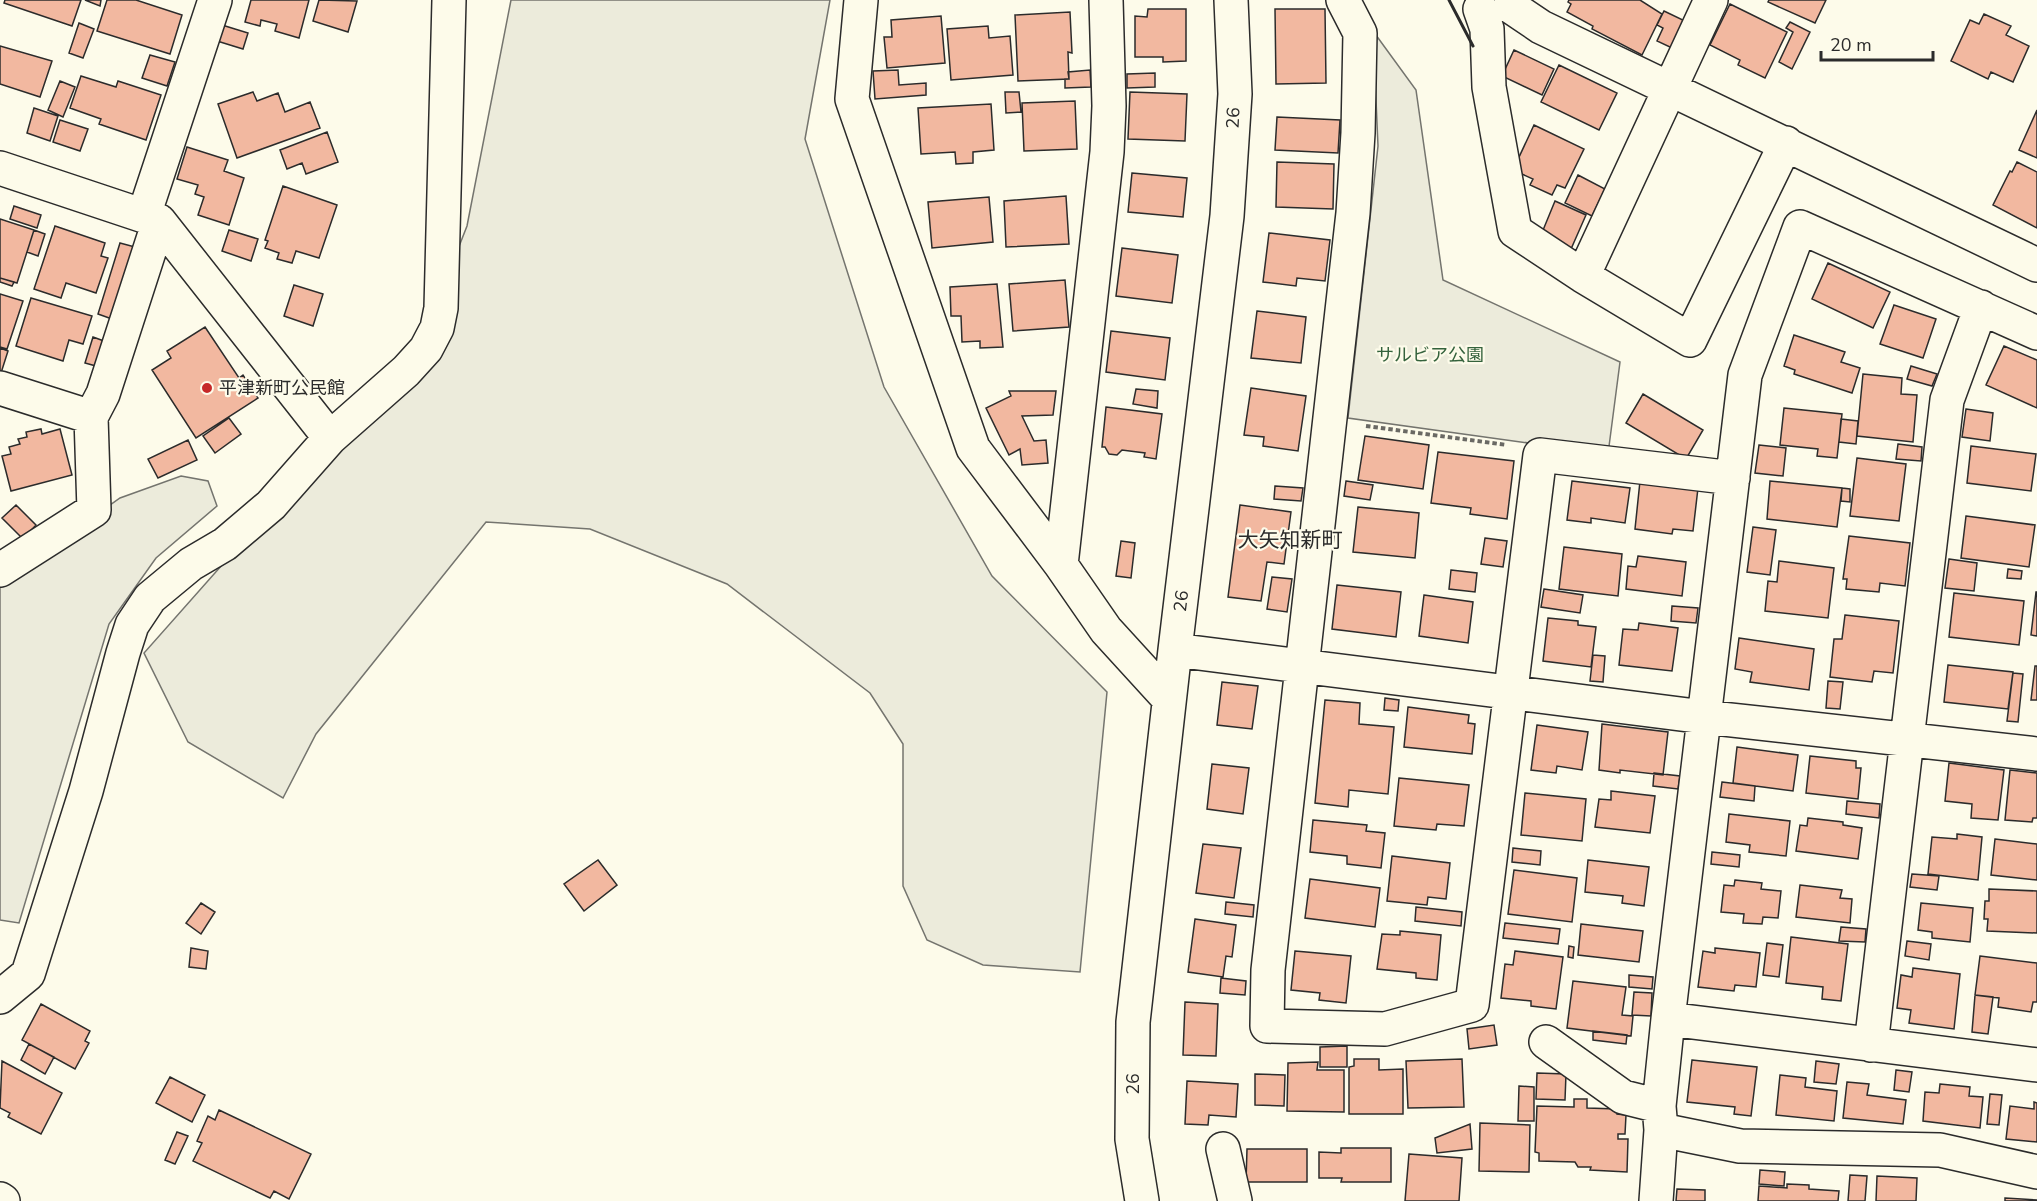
<svg xmlns="http://www.w3.org/2000/svg" width="2037" height="1201" viewBox="0 0 2037 1201" font-family="'Nunito Sans','Noto Sans JP',sans-serif">
  <rect width="100%" height="100%" fill="#fdfbea"/>
  <!-- green -->
  <path fill="#ecebdb" stroke="#74746e" stroke-width="1.5" d="M511,0h319l-25,139 79,248 108,189 115,116 -27,280 -97,-7 -56,-25 -24,-54v-142l-33,-51 -143,-109 -137,-55 -104,-7 -170,212 -33,64 -95,-56 -44,-89 279,-315 44,-112z
    M1373,31l43,59 27,190 177,82 -12,92 -260,-36 30,-272z
    M181,476l27,5 9,25 -61,52 -47,66 -90,299 -19,-3v-337l120,-85z"/>
  <!-- building -->
  <path fill="#f2b8a0" stroke="#2b2b2b" stroke-width="1.5" d="M5,0h76l-9,26 -68,-23z
    M85,0h16l-1,6z
    M107,0h29l46,15 -12,39 -73,-23z
    M251,0h58l-10,38 -24,-7 2,-7 -16,-4 -1,6 -15,-4z
    M319,0l38,1 -9,31 -35,-11z
    M1569,0h71l22,14 -20,41 -50,-26 1,-3 -26,-14 4,-8 -3,-2z
    M1769,0h57l-11,23 -47,-21z
    M1730,4l57,28 -22,46 -27,-13 2,-5 -30,-15z
    M1148,9h38v52l-23,1v-5h-28v-41l12,1z
    M1275,9h50l1,74 -50,1z
    M1664,11l21,10 -13,27 -15,-7 6,-13 -6,-3z
    M1070,12l2,41 -4,-1 1,27 -51,2 -3,-66z
    M1984,14l27,12 -5,9 23,11 -16,36 -22,-10 -3,7 -37,-18 19,-41 9,4z
    M941,16l4,47 -58,5 -3,-31h8l-1,-17z
    M1790,22l20,10 -18,37 -13,-7 14,-30 -7,-4z
    M79,23l15,6 -11,29 -14,-5z
    M222,25l26,8 -5,16 -26,-8z
    M988,26l1,12 21,-2 3,39 -62,5 -4,-51z
    M0,46l52,15 -12,36 -40,-13z
    M1514,50l40,19 -12,26 -40,-19z
    M150,55l25,7 -8,24 -25,-8z
    M1559,65l58,28 -18,37 -58,-28z
    M898,70l1,15 27,-2v12l-51,4 -2,-28z
    M1090,70l1,17 -26,1v-9h4l-1,-7z
    M1155,73v14l-28,1v-14z
    M81,76l35,11 2,-6 43,14 -15,45 -47,-16 2,-5 -31,-11z
    M60,81l15,6 -12,30 -15,-7z
    M253,92l4,9 21,-8 7,19 25,-10 10,26 -83,30 -19,-54z
    M1005,92h14l2,20 -15,1z
    M1130,92l57,2 -2,47 -57,-2z
    M1075,101l2,48 -53,2 -2,-48z
    M991,104l3,46 -21,2v11l-17,1 -1,-12 -34,2 -3,-46z
    M34,108l24,8 -8,25 -23,-8z
    M2037,110v48l-18,-8z
    M1277,117l63,3 -2,33 -63,-3z
    M60,120l28,9 -8,22 -27,-9z
    M1534,125l50,24 -19,39 -8,-3 -5,10 -22,-10 3,-6 -20,-9z
    M327,132l11,30 -32,12 -4,-11 -15,6 -7,-19z
    M187,147l41,13 -4,11 20,7 -15,47 -31,-10 6,-18 -9,-3 3,-9 -21,-6z
    M1277,162l57,2 -1,45 -57,-2z
    M2017,162l20,10v56l-44,-23 17,-34 2,1z
    M1132,173l55,5 -4,39 -55,-5z
    M1578,175l27,14 -13,27 -27,-13z
    M283,186l54,19 -18,53 -23,-7 -4,12 -15,-4 2,-6 -14,-5 3,-7 -3,-1z
    M1066,196l3,48 -63,3 -2,-46z
    M989,197l4,45 -61,6 -4,-46z
    M1555,201l31,14 -15,34 -30,-14z
    M14,206l27,9 -4,13 -27,-9z
    M0,219l34,11 -17,53 -17,-5z
    M55,226l50,17 -4,13 7,2 -12,35 -30,-10 -5,15 -27,-9z
    M34,230l11,4 -7,22 -11,-4z
    M229,230l29,9 -7,22 -29,-10z
    M1269,233l61,7 -5,41 -28,-3 -1,8 -33,-4z
    M120,243l15,4 -23,72 -14,-5z
    M1122,248l56,7 -6,48 -56,-7z
    M1828,263l62,29 -17,36 -61,-29z
    M0,278l14,4 -2,4 -12,-4z
    M1065,280l4,47 -56,4 -4,-47z
    M997,284l6,63 -23,1v-7l-18,1 -1,-26h-10l-1,-29z
    M294,285l29,9 -10,32 -29,-10z
    M0,294l23,7 -16,48 -7,-2z
    M31,298l61,18 -9,28 -14,-4 -6,21 -47,-15z
    M1894,305l42,14 -13,39 -43,-14z
    M1257,311l49,6 -5,46 -50,-5z
    M205,327l34,51 4,-3 15,23 -62,40 -44,-68 19,-12 -4,-7z
    M1111,331l59,7 -5,42 -59,-8z
    M1794,335l51,17 -4,10 19,6 -8,25 -58,-19 1,-4 -11,-4z
    M93,337l11,4 -8,25 -11,-3z
    M2004,346l33,14v48l-51,-23z
    M0,348l8,3 -7,22h-1z
    M1911,366l26,8 -5,12 -25,-7z
    M1863,374l39,4 -1,16 16,1 -4,47 -56,-6z
    M1251,388l55,8 -8,55 -35,-5 1,-9 -20,-2z
    M1136,389l22,2 -1,17 -24,-4z
    M1009,391h47l-3,24 -31,1 12,25 12,-1 2,23 -26,2 -2,-16 -11,6 -23,-47 25,-12z
    M1643,394l60,36 -17,29 -60,-36z
    M1106,407l56,7 -6,45 -12,-2 1,-4 -23,-3 -5,5 -8,-1 -4,-7h-3z
    M1784,408l58,6 -5,44 -20,-2 1,-7 -38,-4z
    M1966,409l27,4 -3,28 -28,-4z
    M229,418l12,16 -26,19 -12,-17z
    M1841,419l17,2 -2,23 -17,-2z
    M41,429l1,5 18,-5 12,46 -61,16 -9,-35 9,-2 -2,-7 11,-3 -2,-5 9,-2 -1,-5z
    M1365,436l64,9 -6,44 -65,-9z
    M188,440l9,20 -39,18 -10,-19z
    M1898,444l24,3 -1,14 -25,-2z
    M1759,445l27,3 -3,28 -28,-3z
    M1971,446l65,8 -5,37 -64,-8z
    M1438,452l76,9 -7,58 -37,-5 1,-6 -40,-5z
    M1857,458l49,6 -7,57 -49,-5z
    M1346,481l27,4 -3,15 -26,-4z
    M1572,481l58,7 -5,35 -34,-5v5l-24,-3z
    M1640,481l58,7 -5,43 -20,-2 -1,5 -37,-5z
    M1770,481l72,7 -5,39 -70,-8z
    M1275,486l28,2 -2,13 -27,-2z
    M1842,488l8,1v13l-9,-1z
    M16,505l20,20 -13,14 -21,-21z
    M1240,505l51,7 -7,52 -17,-2 -6,39 -33,-4z
    M1358,507l61,6 -4,45 -62,-6z
    M1966,516l69,9 -6,42 -68,-9z
    M1753,527l23,3 -6,45 -23,-3z
    M1849,536l61,7 -5,43 -25,-3 -1,9 -33,-3 1,-10h-4z
    M1485,538l22,3 -4,26 -22,-3z
    M1121,541l14,2 -4,35 -15,-2z
    M1564,547l58,7 -4,42 -59,-7z
    M1638,556l48,6 -4,34 -56,-7 2,-23 8,1z
    M1949,559l28,4 -3,28 -29,-3z
    M1779,561l55,7 -6,50 -63,-7 3,-30 9,1z
    M2008,569l14,2 -1,8 -14,-1z
    M1451,570l26,3 -2,19 -26,-3z
    M1272,577l20,2 -5,33 -20,-3z
    M1337,585l64,7 -5,45 -64,-8z
    M1544,589l39,6 -3,18 -39,-6z
    M2036,592h1v44l-6,-1z
    M1954,593l70,8 -5,44 -70,-8z
    M1424,595l49,7 -5,41 -49,-7z
    M1672,606l26,2 -2,15 -25,-2z
    M1845,615l54,6 -6,52 -19,-2 -2,11 -42,-5 4,-38h8z
    M1548,618l30,3v4l18,2 -5,40 -48,-6z
    M1639,623l39,5 -6,43 -53,-6 4,-36 15,1z
    M1739,638l75,11 -5,41 -59,-8 2,-10 -17,-3z
    M1593,655l12,1 -2,26 -13,-1z
    M1948,665l65,7 -5,37 -64,-7z
    M2035,666h2v34h-6z
    M2013,673l10,1 -5,48 -11,-1z
    M1828,681l15,1 -3,27 -14,-1z
    M1222,682l36,4 -6,43 -35,-4z
    M1385,698l14,2 -1,11 -14,-1z
    M1325,700l35,3 -1,21 35,3 -6,67 -39,-4 -1,17 -33,-4z
    M1408,707l61,8 -1,8 7,1 -3,30 -68,-7z
    M1602,724l66,8 -5,43 -43,-5v3l-21,-3z
    M1537,725l51,7 -6,38 -25,-4 -1,7 -25,-3z
    M1737,747l61,8 -5,36 -60,-8z
    M1810,756l46,5v7h5l-3,31 -52,-6z
    M1949,763l55,7 -6,50 -27,-2 1,-14 -27,-3z
    M1212,764l37,4 -6,46 -36,-5z
    M2010,770l27,3v45h-4l-1,4 -27,-2z
    M1654,773l26,3 -2,13 -25,-3z
    M1399,778l70,7 -5,41 -27,-2 -1,6 -42,-4z
    M1722,782l33,4 -1,15 -34,-4z
    M1611,791l44,5 -5,37 -55,-6 4,-28 12,1z
    M1525,793l61,6 -4,42 -61,-6z
    M1847,801l33,3 -1,14 -33,-4z
    M1729,814l61,7 -4,35 -37,-4 1,-7 -24,-3z
    M1808,818l35,4v3l19,3 -4,31 -62,-8 4,-26 7,1z
    M1313,820l54,5 -1,6 19,2 -4,35 -34,-4v-8l-37,-4z
    M1957,834l25,3 -4,43 -50,-6 4,-37 25,2z
    M1995,839l42,5v36l-46,-5z
    M1203,844l38,4 -7,50 -38,-5z
    M1513,848l28,3 -1,14 -28,-3z
    M1712,852l28,3 -1,12 -28,-3z
    M1392,856l58,7 -4,36 -18,-2 -1,8 -40,-4z
    M598,860l19,25 -33,26 -20,-27z
    M1588,860l61,7 -5,39 -22,-3 1,-7 -38,-4z
    M1514,870l63,8 -5,44 -64,-8z
    M1912,874l27,2 -2,14 -27,-3z
    M1310,879l70,9 -5,39 -70,-9z
    M1735,880l27,3 -1,6 20,2 -3,27 -15,-1 -1,7 -19,-1 1,-9 -23,-2 3,-27 10,1z
    M1800,885l42,5 -2,8 12,1 -2,24 -54,-6z
    M1989,889l48,2v42l-50,-2 1,-12h-4l1,-18h4z
    M1226,902l28,3 -1,12 -28,-3z
    M201,903l14,9 -14,22 -15,-11z
    M1921,903l52,5 -3,34 -38,-4v-6l-14,-2z
    M1416,907l46,5 -1,14 -46,-5z
    M1195,919l41,6 -4,32 -6,-1 -3,21 -35,-5z
    M1505,923l55,6 -2,15 -55,-6z
    M1581,924l62,7 -4,31 -61,-7z
    M1841,927l25,2 -1,13 -26,-1z
    M1400,931l41,4 -4,45 -21,-2v-5l-39,-4 5,-35 18,1z
    M1791,937l57,7 -7,57 -19,-2 1,-12 -37,-4z
    M1907,941l24,3 -2,16 -24,-4z
    M1767,943l16,2 -4,32 -16,-2z
    M1569,946l5,1 -1,11 -5,-1z
    M191,948l17,3 -2,18 -17,-2z
    M1715,948l45,5 -4,34 -21,-2 -1,6 -36,-4 5,-36 12,2z
    M1295,951l56,5 -5,47 -27,-3 1,-7 -29,-3z
    M1515,951l48,6 -7,52 -25,-3v-5l-30,-3 4,-34 8,1z
    M1980,956l57,7v39h-4l-2,10 -33,-5 1,-9 -24,-3z
    M1913,968l47,6 -6,55 -45,-6 2,-13 -14,-2 4,-33 11,2z
    M1629,975l24,2 -1,12 -23,-2z
    M1221,978l25,3 -1,14 -25,-2z
    M1573,981l53,6 -4,28 11,1 -2,20 -64,-8z
    M1634,992l18,1 -1,23 -19,-1z
    M1975,995l18,2 -5,37 -16,-2z
    M1185,1002l33,2 -2,52 -33,-1z
    M41,1004l49,27 -5,10 4,2 -14,26 -53,-29z
    M1494,1025l3,20 -28,4 -2,-20z
    M1593,1031l34,4 -1,9 -33,-4z
    M29,1044l25,13 -9,17 -24,-14z
    M1347,1046v21h-27v-20z
    M1354,1059h25v11l24,-1v45h-54v-47l5,-1z
    M1462,1059l2,48 -56,1 -2,-47z
    M1692,1060l65,7 -6,49 -17,-2 1,-7 -48,-5z
    M2,1061l60,32 -21,41 -33,-17 2,-4 -10,-5z
    M1816,1061l23,3 -3,20 -22,-2z
    M1318,1062l-1,8h27v42l-57,-1 1,-48z
    M1896,1070l16,2 -3,20 -15,-2z
    M1537,1073l29,1 -1,26 -29,-1z
    M1255,1074l30,1 -1,31 -29,-1z
    M1780,1075l26,3 -1,9 32,4 -3,30 -58,-6z
    M170,1077l35,18 -13,27 -36,-19z
    M1187,1081l51,3 -2,33 -27,-2 -1,10 -23,-1z
    M1847,1082l22,2 -2,11 39,5 -3,24 -60,-6z
    M1940,1084l30,3 -1,9 14,1 -3,31 -57,-7 2,-29 14,1z
    M1519,1086l15,1v34h-16z
    M1990,1094l12,1 -3,30 -12,-1z
    M1574,1099h13v9l30,1v5l9,1 -1,19h-7v5h10l-1,33 -37,-2 1,-3h-13l-3,-5 -36,-1v-8l-4,-1 2,-46 37,1z
    M2034,1102l3,1v39l-31,-3 4,-33 24,3z
    M219,1110l92,44 -22,45 -15,-8 -4,7 -77,-37 9,-18 -5,-2 11,-25 7,4z
    M1480,1123l50,2 -1,47 -50,-1z
    M1470,1124l2,25 -35,4 -2,-15z
    M177,1132l11,4 -13,28 -10,-4z
    M1341,1148h50v34h-50l1,-4h-23v-26l22,1z
    M1247,1149h60v33h-61z
    M1409,1154l53,4 -3,43h-54z
    M1760,1170l25,2 -1,14 -25,-2z
    M1850,1175l17,1 -2,25h-17z
    M1877,1176l40,2 -1,23h-40z
    M1787,1184l22,1v4l30,2 -1,10h-80l1,-15 28,2z
    M1677,1189l28,1v11h-29z
    M2005,1198l32,2v1h-32z"/>
  <g fill="none" stroke-linecap="round" stroke-linejoin="round">
    <!-- minor casing -->
    <g stroke="#2b2b2b" stroke-width="36">
      <path id="minor" d="M861,0l-9,99 121,349 88,117 45,65 63,69
        M1343,0l17,33 -2,100 -5,80 -85,757 -1,56 118,3 87,-24 68,-550 193,23
        M1510,6l31,21 496,238
        M1480,9l7,20 2,58 26,144 68,45 107,64 96,-197
        M0,168l159,53 171,217
        M144,215l71,-215
        M1583,276l128,-276
        M0,388l91,29 12,-23 56,-173
        M1061,565l46,-413 2,-46 -3,-106
        M0,570l94,-60 -3,-93
        M1175,650l529,67 333,37
        M0,997l28,-23 58,-183 37,-138 9,-28 18,-27 41,-34 34,-20 46,-39 59,-67 76,-67 20,-22 11,-21 4,-20 8,-308
        M1668,1019l369,46
        M1546,1042l77,55 36,9
        M1871,1045l76,-645 34,-93
        M1661,1130l79,16 200,4 97,22
        M1223,1149l12,52
        M1142,1201l-10,-62 1,-117 42,-372 52,-434 8,-122 -4,-94
        M1656,1201l5,-71 -2,-24 9,-87 77,-644 55,-148 237,106"/>
    </g>
    <!-- major casing -->
    <g stroke="#2b2b2b" stroke-width="36">
      <path id="major" d="M0,1199l3,2"/>
    </g>
    <!-- path -->
    <path stroke="#6a6964" stroke-width="4" stroke-dasharray="4.5 3" stroke-linecap="butt" d="M1366,426l141,19"/>
    <!-- minor -->
    <use href="#minor" stroke="#fdfbea" stroke-width="33"/>
    <!-- major -->
    <use href="#major" stroke="#fdfbea" stroke-width="33"/>
    <!-- wall -->
    <path stroke="#2b2b2b" stroke-width="3" d="M1449,0l24,46"/>
  </g>
  <!-- markers -->
  <circle fill="#c62828" stroke="#fdfbea" stroke-width="2" cx="207" cy="388" r="6"/>
  <g text-anchor="middle" stroke-width="4.5" stroke-linejoin="round" paint-order="stroke">
    <!-- street labels -->
    <g font-size="18" fill="#2b2b2b" stroke="#fdfbea">
      <text transform="translate(1233 118) rotate(-87)" y="6">26</text>
      <text transform="translate(1181 601) rotate(-83)" y="6">26</text>
      <text transform="translate(1133 1084) rotate(-90)" y="6">26</text>
    </g>
    <!-- park labels -->
    <g font-size="18" fill="#34623c" stroke="#fdfbea">
      <text x="1430" y="361">サルビア公園</text>
    </g>
    <!-- poi labels -->
    <g font-size="18" fill="#2b2b2b" stroke="#fdfbea" text-anchor="start">
      <text x="219" y="394">平津新町公民館</text>
    </g>
    <!-- quarter labels -->
    <g font-size="21" fill="#2b2b2b" stroke="#fdfbea">
      <text x="1290" y="547">大矢知新町</text>
    </g>
  </g>
  <!-- scale -->
  <path d="M1821 51v9h112v-9" fill="none" stroke="#2b2b2b" stroke-width="3"/>
  <text x="1830" y="51" font-size="18" fill="#2b2b2b" stroke="#fdfbea" stroke-width="4.5" paint-order="stroke">20 m</text>
</svg>
